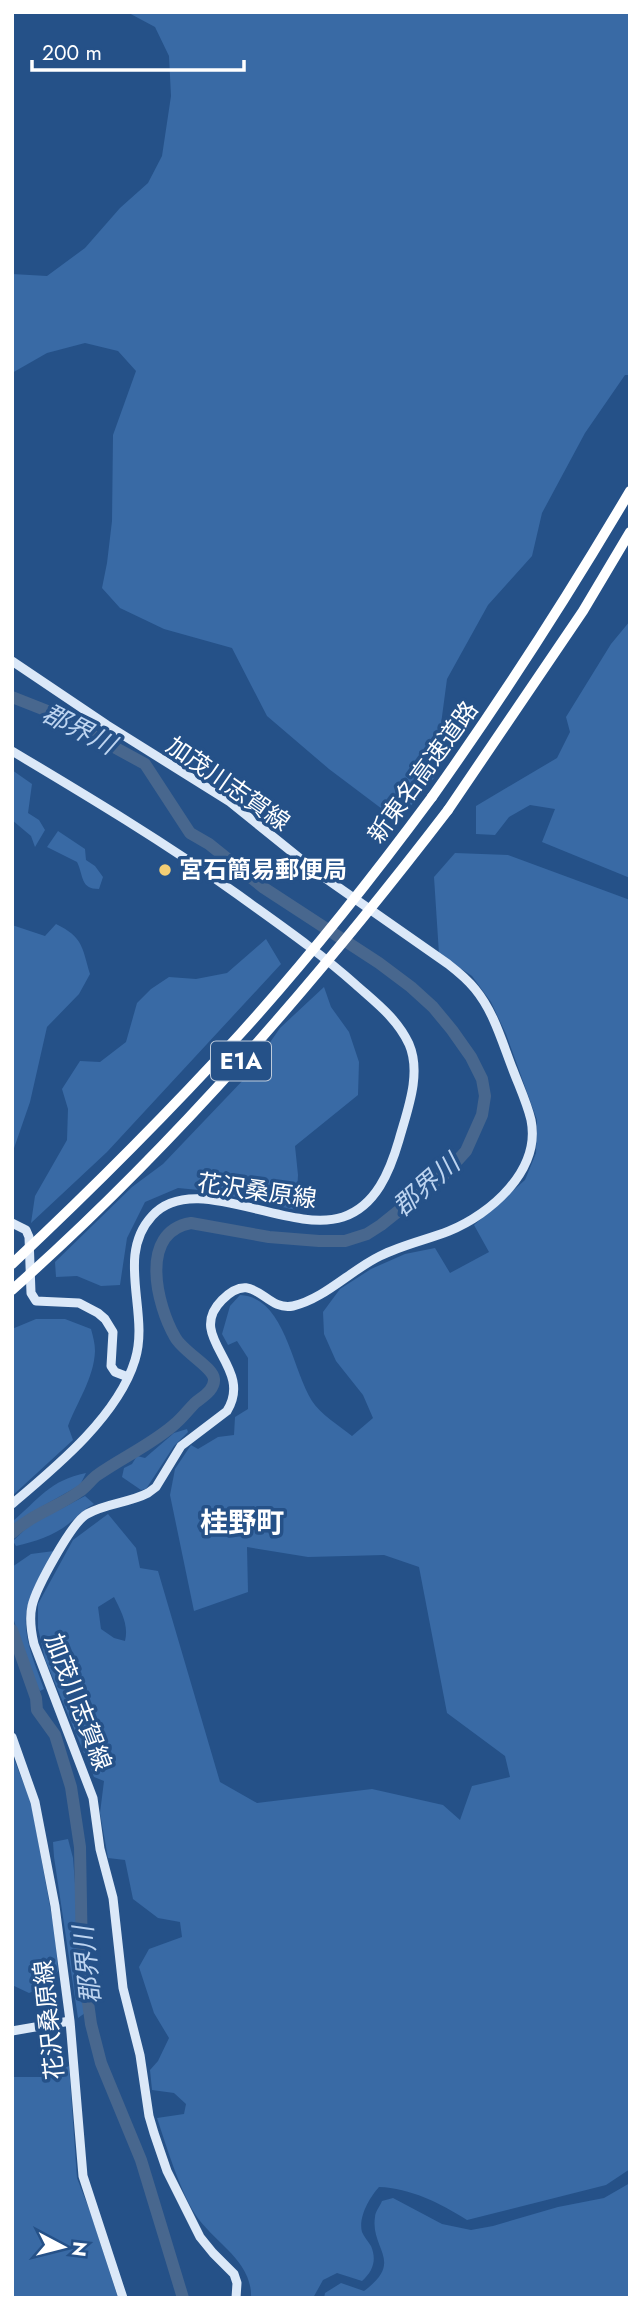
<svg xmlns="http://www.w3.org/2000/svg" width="642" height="2310" viewBox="0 0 642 2310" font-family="Jost,'Noto Sans JP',sans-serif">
  <rect width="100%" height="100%" fill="#255188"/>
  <!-- green -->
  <path fill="#396aa5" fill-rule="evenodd" d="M127,12h503v363h-5l-40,58 -43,80 -10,43 -44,49 -41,74 -6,45 -2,48 -41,49 -69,-52 -62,-53 -35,-68 -68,-19 -44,-21 -18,-20 5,-25 5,-42 1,-86 23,-64 -18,-20 -33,-8 -38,10 -35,20v-99l35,2 38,-28 35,-40 28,-25 14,-27 9,-60 -2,-40 -14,-29z
    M630,621v257l-88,-36 13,-33 -25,-4 -21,12 -14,18 -19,-1v-28l81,-48 13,-26 -4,-15 45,-73z
    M12,770l20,14 -4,29 11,7 6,10 -10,17 -4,-11 -19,-16z
    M58,831l27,18 1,11 9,6 8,11 -4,12c-19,0 -15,-13 -22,-27l-30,-15z
    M455,853l53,2 122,45v1269l-24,16 -139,35c-27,-17 -57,-32 -88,-33 -9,10 -21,30 -17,45 2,5 6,9 9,14 6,14 2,25 -9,35l-25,-8 -14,7 -10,18h-62c2,-37 -38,-56 -56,-84 -16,-26 -28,-66 -38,-96l27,-4 2,-10 -12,-11 -22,-3 -2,-20 8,-9 11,-23 -15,-25 -15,-46 10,-18 33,-12 -2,-15 -22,-4 -25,-19 -8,-39 -17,-2 -8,-45 4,-32 -10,-4 -49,-118 -7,-31v-24l35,-64 35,-26 28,34 4,20 18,3 62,211 37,21 115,-14 71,16 17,15 12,-34 38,-9 -5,-21 -58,-43 -28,-146 -35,-12 -76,2 -61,-10 1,45 -54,19 -24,-116 5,-26 16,-24 7,4 20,-12 16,-2 1,-18 13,-8v-51l-11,-17 -9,4 -6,-11 8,-28 10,-11c45,2 51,72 72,106 8,13 28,25 40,35l21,-18 -10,-23 -27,-34 -12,-27 -1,-22 17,-23 31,-20 34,-15 30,-6 15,25 39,-21 -15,-27 51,-45 11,-27 1,-33 -31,-86 -15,-32 -19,-26 -33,-22 -5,-77zM114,1597c7,14 15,28 11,44l-11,-3 -13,-9 -3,-22z
    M56,924c27,13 26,23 34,50l-11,20 -32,33 -17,75 -18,52v-229l33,11z
    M266,939l15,25 -174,188 -76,71 4,-27 32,-56 1,-31 -6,-20 18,-28 20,1 26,-20 11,-39 14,-14 18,-12 27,2 31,-6z
    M324,987l7,20 18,25 10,30 -1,33 -63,51 3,29 -2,35 -87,-19 -31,-3 -33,14 -18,36 -7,47 -19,1 -24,-10 -21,1 -1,-15 77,-75 31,-23 83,-87 34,-49z
    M36,1319h29l26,10c2,7 4,15 4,22 -1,27 -18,51 -27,75l5,14 -61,56v-167z
    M187,1429l1,3 -14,14 -28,43 -5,1 -19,-13 2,-9 8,-4 5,-8 8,2 29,-25z
    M86,1473l-6,12 -53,30 -15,14v-7c27,-23 38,-42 74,-49z
    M85,1496l9,8c-10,5 -14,10 -22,17 -16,14 -35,20 -56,25l-3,-5 26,-25 20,-6z
    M54,1551c-9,17 -21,35 -26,54 -8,28 7,58 16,84l-4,2 -9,-14 -19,-63v-47l19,-13z
    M12,1754l19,48 24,132 3,37 -15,17 -14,5 -17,-8z
    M68,1839l5,19 12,155 -7,5 -24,-161 -1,-15z
    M69,2066l8,112 14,36 27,84h-106v-221h32z
    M630,2183v115h-306l1,-5 16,-10 23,8c41,-30 6,-42 11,-74 0,-5 5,-11 7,-16l11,-3 49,26 29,6 22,-4 65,-19 46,-9z"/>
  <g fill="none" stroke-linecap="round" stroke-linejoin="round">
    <!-- river -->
    <path stroke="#48678e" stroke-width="12" d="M12,697l38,15 95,52 45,69 19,11 55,44 115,75 32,24 22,20 19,23 19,27 11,22 3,17 -3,19 -16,36 -19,21 -66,53 -14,9 -22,7h-26l-50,-4 -78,-14c-53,9 -34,83 -16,114 8,15 38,30 39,42 1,11 -12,18 -19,24 -7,7 -12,14 -19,20 -23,21 -55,35 -80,53 -6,5 -10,11 -16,15 -22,16 -48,23 -68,42
      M12,1630l24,68 1,12 18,25 16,52 9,60 2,112 9,65 10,39 40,97 42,138"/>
    <!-- secondary -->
    <path stroke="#dbe8f8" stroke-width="9" d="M12,661l95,64 123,77 88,71 130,91c9,7 19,15 27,25 19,23 27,53 38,81 6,16 14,33 18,50 10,50 -40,94 -82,111 -23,9 -47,14 -69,25 -29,14 -56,43 -87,50 -29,6 -38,-39 -71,-6 -38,38 33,66 5,111l-46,35 -25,41 -8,6c-19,10 -42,10 -61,21 -15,8 -51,74 -55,92 -3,13 -1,25 2,38l59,154 7,51 13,49 10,90 17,67 9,61 5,17 13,38 33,66 13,16 21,21 3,9 -1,15
      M12,751c77,46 152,91 225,143 40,29 81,57 118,90 20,18 42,34 54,60 13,30 -2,67 -10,96 -9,31 -23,66 -56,77 -56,18 -149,-48 -191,-1 -37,40 -2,97 -17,144 -17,56 -79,107 -123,144
      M12,1223l14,7 3,7 2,56 5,8 43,2 19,10 7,6 8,13 -2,34 4,6 13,5
      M12,1737l23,65 20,104 15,115 13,155 40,122
      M12,2031l58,-10"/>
    <!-- highway -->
    <path stroke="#fff" stroke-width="10" d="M432,797c71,-100 136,-201 198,-306
      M448,810l135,-199 47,-79"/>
    <!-- highway-bridge -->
    <path stroke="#fff" stroke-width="10" d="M12,1264c79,-74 156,-151 229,-231 68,-75 131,-155 191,-236
      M12,1290c162,-144 304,-308 436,-480"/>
  </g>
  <!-- markers -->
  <circle fill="#f3ce75" stroke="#255188" stroke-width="2.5" cx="165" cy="870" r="7"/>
  <g text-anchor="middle" stroke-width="7" stroke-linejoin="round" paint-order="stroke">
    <!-- shield labels -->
    <rect fill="#255188" stroke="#becbdb" stroke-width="2" x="211" y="1041.5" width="60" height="39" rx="5"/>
    <g font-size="23" font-weight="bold" fill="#fff">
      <text x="241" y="1069">E1A</text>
    </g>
    <!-- street labels -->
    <g font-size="24" fill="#fff" stroke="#255188">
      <text transform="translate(423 772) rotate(-54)" y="8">新東名高速道路</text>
      <text transform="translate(228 784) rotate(35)" y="8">加茂川志賀線</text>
      <text transform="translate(257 1191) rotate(8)" y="8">花沢桑原線</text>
      <text transform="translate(78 1702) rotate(69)" y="8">加茂川志賀線</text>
      <text transform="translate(49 2020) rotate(-96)" y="8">花沢桑原線</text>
    </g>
    <!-- poi labels -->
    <g font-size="24" font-weight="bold" fill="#fff" stroke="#255188" text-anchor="start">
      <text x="179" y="878">宮石簡易郵便局</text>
    </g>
    <!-- water labels -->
    <g font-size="26" font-style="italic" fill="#bdd4f0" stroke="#255188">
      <text transform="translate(79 729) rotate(27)" y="9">郡界川</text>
      <text transform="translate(426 1185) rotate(-41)" y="9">郡界川</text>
      <text transform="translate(87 1965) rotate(-96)" y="9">郡界川</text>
    </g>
    <!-- quarter labels -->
    <g font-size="28" font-weight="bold" fill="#fff" stroke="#255188">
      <text x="242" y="1532">桂野町</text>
    </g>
  </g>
  <!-- border -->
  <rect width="642" height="2310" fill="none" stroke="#ffffff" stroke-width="28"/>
  <!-- north arrow -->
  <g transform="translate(63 2247) rotate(97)" stroke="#255188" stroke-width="5" paint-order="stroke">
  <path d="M0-5L12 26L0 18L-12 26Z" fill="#ffffff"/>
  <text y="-10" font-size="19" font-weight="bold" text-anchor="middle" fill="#ffffff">N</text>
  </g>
  <!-- scale -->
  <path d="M32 60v10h212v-10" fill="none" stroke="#ffffff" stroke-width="3.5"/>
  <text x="42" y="60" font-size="21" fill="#ffffff" stroke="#255188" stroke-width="5" paint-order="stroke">200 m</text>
</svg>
